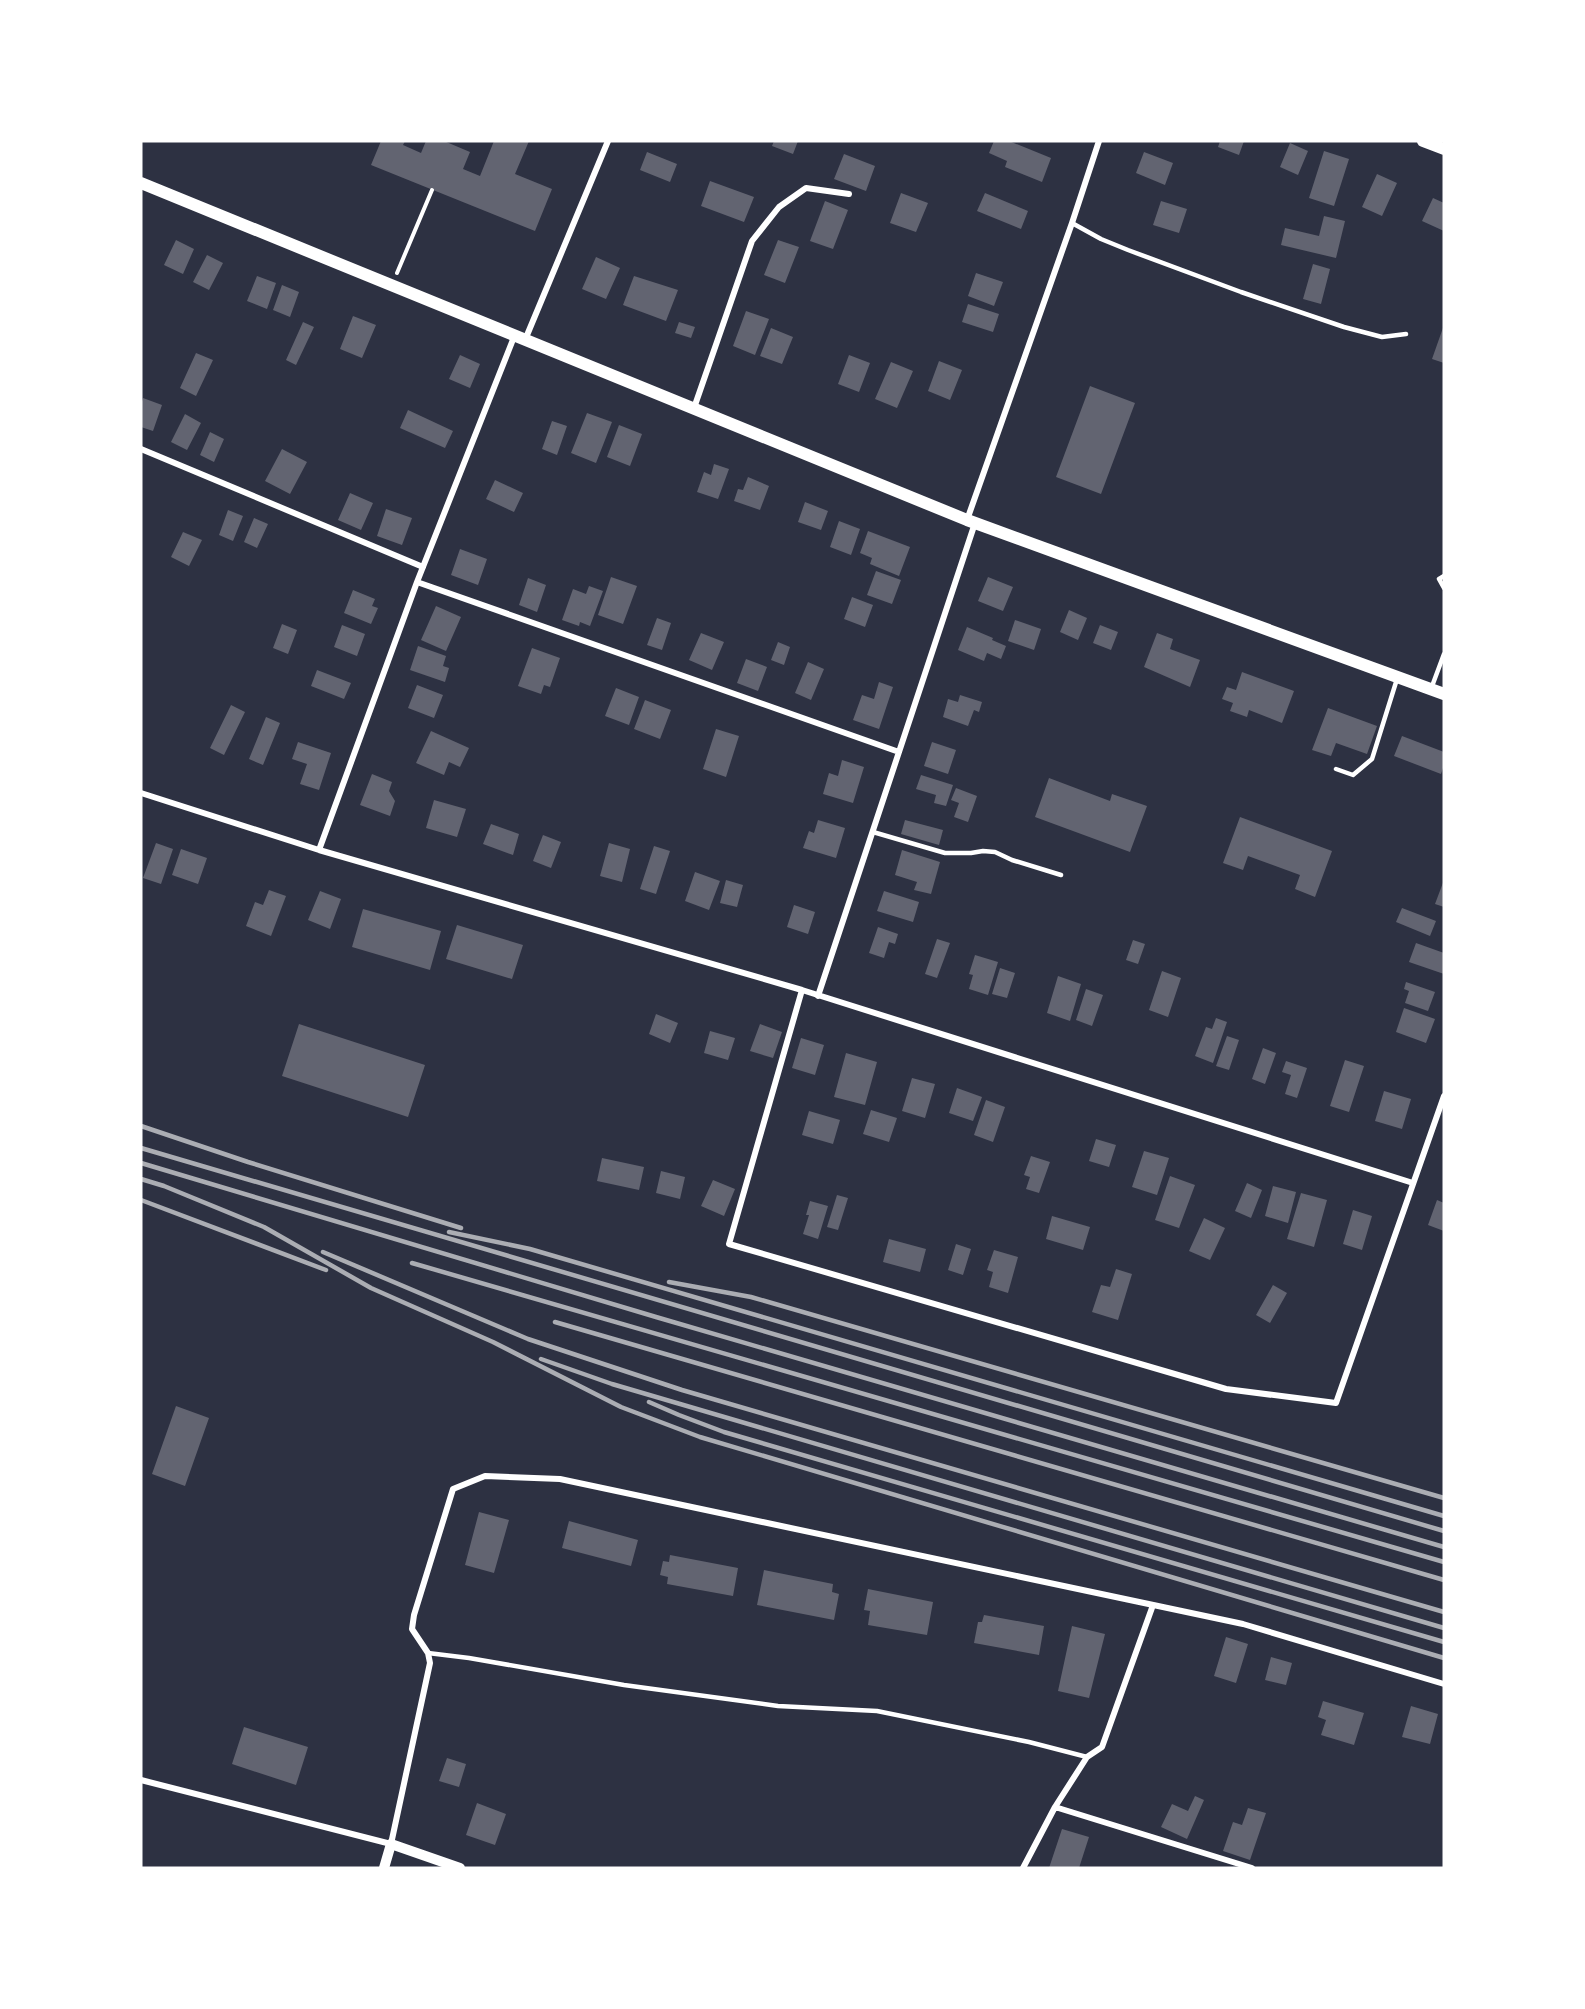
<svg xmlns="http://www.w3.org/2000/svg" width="1585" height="2009" viewBox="0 0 1585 2009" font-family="Rubik,sans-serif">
  <rect width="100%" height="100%" fill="#2d3142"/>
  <!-- building -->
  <path fill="#626471" d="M381,141h24l-2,4 18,8 5,-12h18l26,11 -7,17 17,7 14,-35h35l-14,33 37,15 -17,42 -164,-66z
    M774,141h24l-5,13 -21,-8z
    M994,141h15l42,17 -9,24 -37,-15 2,-6 -18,-8z
    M1220,141h24l-5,14 -21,-8z
    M1290,143l18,8 -10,24 -18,-8z
    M1324,151l25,8 -15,47 -25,-8z
    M647,152l30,12 -7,18 -30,-12z
    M1144,152l29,11 -8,22 -29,-12z
    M844,154l31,12 -9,25 -32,-12z
    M1377,174l20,9 -15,33 -20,-9z
    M710,181l44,16 -10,25 -43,-16z
    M901,193l27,10 -12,29 -26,-9z
    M985,193l43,18 -7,18 -44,-18z
    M1433,198l11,5v28l-22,-10z
    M825,201l23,9 -15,39 -23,-8z
    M1161,201l26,8 -8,24 -26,-8z
    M1324,216l21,5 -9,37 -55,-13 4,-17 34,8z
    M176,240l18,9 -11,25 -19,-9z
    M778,240l21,7 -14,36 -21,-8z
    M207,255l16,8 -14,27 -16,-8z
    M596,257l24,11 -14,31 -24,-10z
    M1313,264l17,5 -9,35 -18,-5z
    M976,273l27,9 -9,24 -26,-10z
    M257,276l19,7 -9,26 -20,-8z
    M634,276l44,14 -12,31 -43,-16z
    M282,285l17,7 -9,25 -17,-7z
    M968,304l31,10 -6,18 -31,-10z
    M746,311l23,8 -14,36 -22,-9z
    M353,316l23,9 -14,33 -22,-9z
    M303,322l11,5 -18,38 -10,-5z
    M679,322l16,5 -4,11 -16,-5z
    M1444,325v38l-12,-4z
    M771,328l22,9 -11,27 -22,-8z
    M196,353l17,7 -17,36 -16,-8z
    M460,355l20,9 -10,24 -21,-9z
    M849,355l21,8 -11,29 -21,-8z
    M939,361l23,9 -12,30 -22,-9z
    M891,362l22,9 -16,37 -22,-9z
    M1090,386l45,17 -34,91 -45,-17z
    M143,398l19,7 -9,26 -12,-4v-22z
    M408,410l45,21 -8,17 -45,-20z
    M587,413l25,9 -16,41 -25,-10z
    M185,414l16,9 -14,27 -16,-8z
    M552,421l15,5 -10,29 -15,-6z
    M619,425l23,9 -12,32 -23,-9z
    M210,432l14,7 -10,23 -14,-7z
    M282,449l25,13 -17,32 -25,-13z
    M714,464l15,5 -11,30 -21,-7 7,-20 7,3z
    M748,477l21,9 -9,24 -26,-9 4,-12 5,1z
    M495,480l28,13 -9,19 -28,-13z
    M350,493l23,10 -12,27 -23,-10z
    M805,502l23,9 -7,19 -23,-8z
    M386,509l26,9 -10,27 -25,-9z
    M228,510l15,6 -10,25 -14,-6z
    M254,518l14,6 -11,24 -13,-6z
    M839,521l21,8 -9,26 -21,-8z
    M868,531l42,16 -11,29 -29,-12 2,-6 -12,-5z
    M183,532l19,8 -13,26 -18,-9z
    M460,549l27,10 -9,26 -27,-10z
    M876,571l25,9 -9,24 -25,-9z
    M611,577l26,9 -14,38 -25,-9z
    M988,577l25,10 -10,24 -25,-10z
    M528,578l18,7 -9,27 -18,-7z
    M589,586l14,5 -13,35 -10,-4 -1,4 -17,-6 11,-31 13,5z
    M353,590l22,9 -3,7 6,2 -7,16 -27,-11z
    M852,597l21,8 -8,22 -21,-8z
    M436,606l25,11 -15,34 -25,-11z
    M1069,610l18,8 -9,22 -18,-8z
    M657,618l14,5 -9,27 -15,-5z
    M1015,620l26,9 -7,21 -26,-9z
    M282,624l15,6 -9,24 -15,-6z
    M342,625l23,9 -8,22 -23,-9z
    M1100,625l18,7 -7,18 -18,-7z
    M967,627l26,11 -1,2 14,6 -5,13 -14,-6 -3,8 -26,-11z
    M701,633l23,9 -12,28 -23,-10z
    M1157,633l16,6 -3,10 30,11 -10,27 -46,-20z
    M778,642l12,5 -6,18 -13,-5z
    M418,646l28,10 -3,10 6,2 -4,14 -35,-12z
    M532,648l28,10 -10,29 -6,-2 -3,9 -23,-8z
    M746,659l21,8 -9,24 -21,-8z
    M808,662l16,7 -13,31 -16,-7z
    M317,670l34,13 -7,16 -33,-13z
    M1242,672l52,19 -12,32 -33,-13 -2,7 -17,-6 3,-8 -11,-4 5,-12 9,3z
    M879,682l14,5 -14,42 -26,-9 9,-25 12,4z
    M417,685l26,10 -9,23 -26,-10z
    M616,688l23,9 -10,28 -24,-9z
    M960,695l22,7 -3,10 -5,-2 -6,16 -25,-9 5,-18 10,3z
    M645,700l26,10 -11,29 -26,-10z
    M231,705l14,7 -21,43 -14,-7z
    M1328,708l49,18 -10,28 -31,-11 -5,13 -19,-6z
    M266,717l14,6 -17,42 -14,-6z
    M716,729l23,7 -13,41 -23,-8z
    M431,731l38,17 -9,19 -11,-5 -5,13 -28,-12z
    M1402,736l42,16v13l-3,9 -47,-18z
    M298,742l33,11 -12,37 -19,-6 7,-20 -15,-5z
    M932,742l24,8 -8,24 -24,-8z
    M842,760l22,7 -11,36 -30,-9 6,-21 9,3z
    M372,774l20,8 -3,9 6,10 -5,15 -30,-11z
    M921,775l32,10 -7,21 -12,-3 2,-8 -20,-6z
    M1049,778l61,23 2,-7 35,12 -17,46 -95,-35z
    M956,788l21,8 -9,26 -14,-5 5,-14 -8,-3z
    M434,800l32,9 -9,28 -31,-9z
    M1240,817l92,34 -17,46 -20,-8 5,-14 -52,-19 -5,14 -20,-7z
    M818,820l27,8 -9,30 -33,-10 6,-17 5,2z
    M905,820l38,10 -4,15 -38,-11z
    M491,824l28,10 -6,21 -30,-11z
    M543,835l18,7 -10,26 -18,-7z
    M156,843l17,6 -12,35 -18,-6z
    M609,843l21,6 -8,33 -22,-6z
    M654,846l16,5 -14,43 -16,-5z
    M181,849l26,9 -9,26 -26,-9z
    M902,850l38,12 -9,32 -17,-4 3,-8 -22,-7z
    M695,872l25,9 -11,29 -24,-9z
    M726,880l17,5 -6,22 -17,-4z
    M1444,880v27l-9,-3z
    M269,890l17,6 -15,40 -25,-10 9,-24 8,3z
    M320,891l21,8 -11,30 -22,-9z
    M884,891l35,11 -6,20 -36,-11z
    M794,905l21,7 -7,22 -21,-7z
    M1402,908l34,13 -6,15 -34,-14z
    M363,909l78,22 -11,39 -78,-23z
    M457,925l66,20 -11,34 -66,-20z
    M878,927l20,7 -3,10 -6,-2 -5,16 -15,-5z
    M937,939l13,4 -13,35 -12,-4z
    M1133,940l12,4 -7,20 -12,-4z
    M1416,943l28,10v21l-35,-12z
    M975,955l23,7 -10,33 -19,-6 4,-14 -4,-1z
    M1000,968l15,5 -8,25 -15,-4z
    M1162,971l19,7 -13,39 -19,-7z
    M1058,976l23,8 -11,37 -23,-8z
    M1406,982l29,10 -7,19 -23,-8 4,-12 -5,-2z
    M1086,989l17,6 -11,31 -16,-6z
    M1404,1008l31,11 -9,24 -30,-11z
    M656,1014l22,9 -8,20 -21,-9z
    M1216,1018l11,4 -14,41 -18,-7 11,-29 6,2z
    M299,1024l126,41 -17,52 -126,-41z
    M760,1024l22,8 -9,26 -23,-7z
    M710,1031l25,7 -7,22 -24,-7z
    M1227,1036l12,4 -10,30 -13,-4z
    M801,1038l23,7 -9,30 -23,-7z
    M1263,1048l13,5 -11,31 -13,-5z
    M846,1053l31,9 -12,43 -31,-8z
    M1345,1060l19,6 -15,46 -19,-6z
    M1286,1061l21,7 -10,30 -12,-4 6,-19 -9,-3z
    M912,1078l23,6 -10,34 -23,-7z
    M957,1088l25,9 -9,24 -24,-8z
    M1384,1091l27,8 -9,30 -27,-8z
    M986,1100l19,7 -12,35 -19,-7z
    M871,1110l26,8 -8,24 -26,-8z
    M809,1111l31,9 -7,24 -31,-9z
    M1096,1139l20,6 -7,22 -20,-6z
    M1144,1151l25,7 -12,37 -25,-8z
    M1031,1156l19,6 -11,31 -13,-4 4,-12 -6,-2z
    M602,1158l42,9 -5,23 -42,-9z
    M661,1171l24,6 -5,22 -24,-6z
    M1170,1176l25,9 -16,43 -24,-8z
    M713,1180l22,9 -11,27 -23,-10z
    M1247,1183l15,7 -11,28 -16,-7z
    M1273,1186l23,6 -8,31 -23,-7z
    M1301,1193l26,7 -13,47 -27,-8z
    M837,1195l11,3 -10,32 -11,-3z
    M1437,1200l7,3v28l-16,-6z
    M810,1201l18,5 -10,33 -15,-5 6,-19h-3z
    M1353,1210l19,6 -10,34 -19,-6z
    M1052,1216l38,11 -7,23 -37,-11z
    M1204,1218l21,10 -15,32 -21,-9z
    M889,1239l37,10 -6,23 -37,-10z
    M956,1244l15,5 -8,26 -15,-5z
    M994,1250l24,7 -10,36 -19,-6 4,-15 -6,-2z
    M1116,1269l16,5 -14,46 -26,-8 9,-27 9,2z
    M1273,1285l14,8 -17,30 -14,-8z
    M176,1406l33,12 -24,68 -33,-12z
    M479,1512l30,8 -15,53 -29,-8z
    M569,1521l69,19 -7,26 -69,-18z
    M670,1555l68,13 -5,28 -66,-12 1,-7 -8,-2 3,-14 6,1z
    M764,1570l69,14 -1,8 7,2 -5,26 -77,-15z
    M868,1589l65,13 -6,33 -59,-10 2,-14 -6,-1z
    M984,1615l60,11 -5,29 -65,-12 4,-21h4z
    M1072,1626l33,8 -16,64 -31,-7z
    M1226,1637l22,7 -12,39 -22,-7z
    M1271,1657l21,6 -6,22 -21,-5z
    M1323,1701l41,12 -10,32 -33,-10 5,-15 -8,-3z
    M1411,1706l27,8 -8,30 -28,-7z
    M244,1727l64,20 -12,38 -64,-21z
    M447,1758l19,6 -7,23 -20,-6z
    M1195,1796l9,4 -17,39 -26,-12 11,-23 16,7z
    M477,1803l29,11 -11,31 -29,-10z
    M1248,1808l18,5 -16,47 -27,-9 10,-29 9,3z
    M1062,1829l27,8 -10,31h-30z"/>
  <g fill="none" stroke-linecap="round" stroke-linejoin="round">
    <!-- path -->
    <path stroke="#fff" stroke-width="4" d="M397,273l35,-83"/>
    <!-- service -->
    <path stroke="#fff" stroke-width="4.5" d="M1072,223l29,16 27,11 113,42 103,35 38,10 24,-3
      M1444,576l-5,3 5,9
      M1431,689l13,-35
      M1336,769l17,6 19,-16 25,-80
      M873,832l72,21h26l12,-2 12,1 17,8 49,15
      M428,1653l41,5 155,27 154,21 99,5 152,31 58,15"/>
    <!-- minor -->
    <path stroke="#fff" stroke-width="6" d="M525,340l83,-199
      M694,408l58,-167 27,-34 27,-19 43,6
      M141,449l282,118
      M967,520l105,-297 27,-82
      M417,582l482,170
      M141,793l178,57 483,140 611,193
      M319,850l98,-268 97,-245
      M802,990l-73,254 497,145 110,14 108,-307
      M818,996l157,-473
      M141,1780l250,64 39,-181 -2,-10 -16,-24 2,-14 39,-126 32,-13 75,3 683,145 201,60
      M1055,1807l197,61
      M1023,1868l32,-61 32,-50 15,-10 51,-142"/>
    <!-- tertiary -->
    <path stroke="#fff" stroke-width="10" d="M384,1868l7,-24 69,24"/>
    <!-- secondary -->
    <path stroke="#fff" stroke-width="12" d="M1423,141l21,8
      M141,183l826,337 477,174"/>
    <!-- rail -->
    <path stroke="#abadb3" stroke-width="4.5" d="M141,1126l107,36 213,66
      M141,1148l1303,383
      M141,1163l515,154 788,230
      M141,1179l23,7 100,41 107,61 122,54 128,65 79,30 744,221
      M141,1200l185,70
      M449,1232l81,17 914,267
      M323,1252l205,87 154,51 762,222
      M412,1263l1032,299
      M669,1282l82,15 693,201
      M555,1322l889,258
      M541,1359l71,25 832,244
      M649,1402l30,13 45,17 720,210"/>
  </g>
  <!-- border -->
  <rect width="1585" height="2009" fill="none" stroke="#ffffff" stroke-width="285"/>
</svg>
